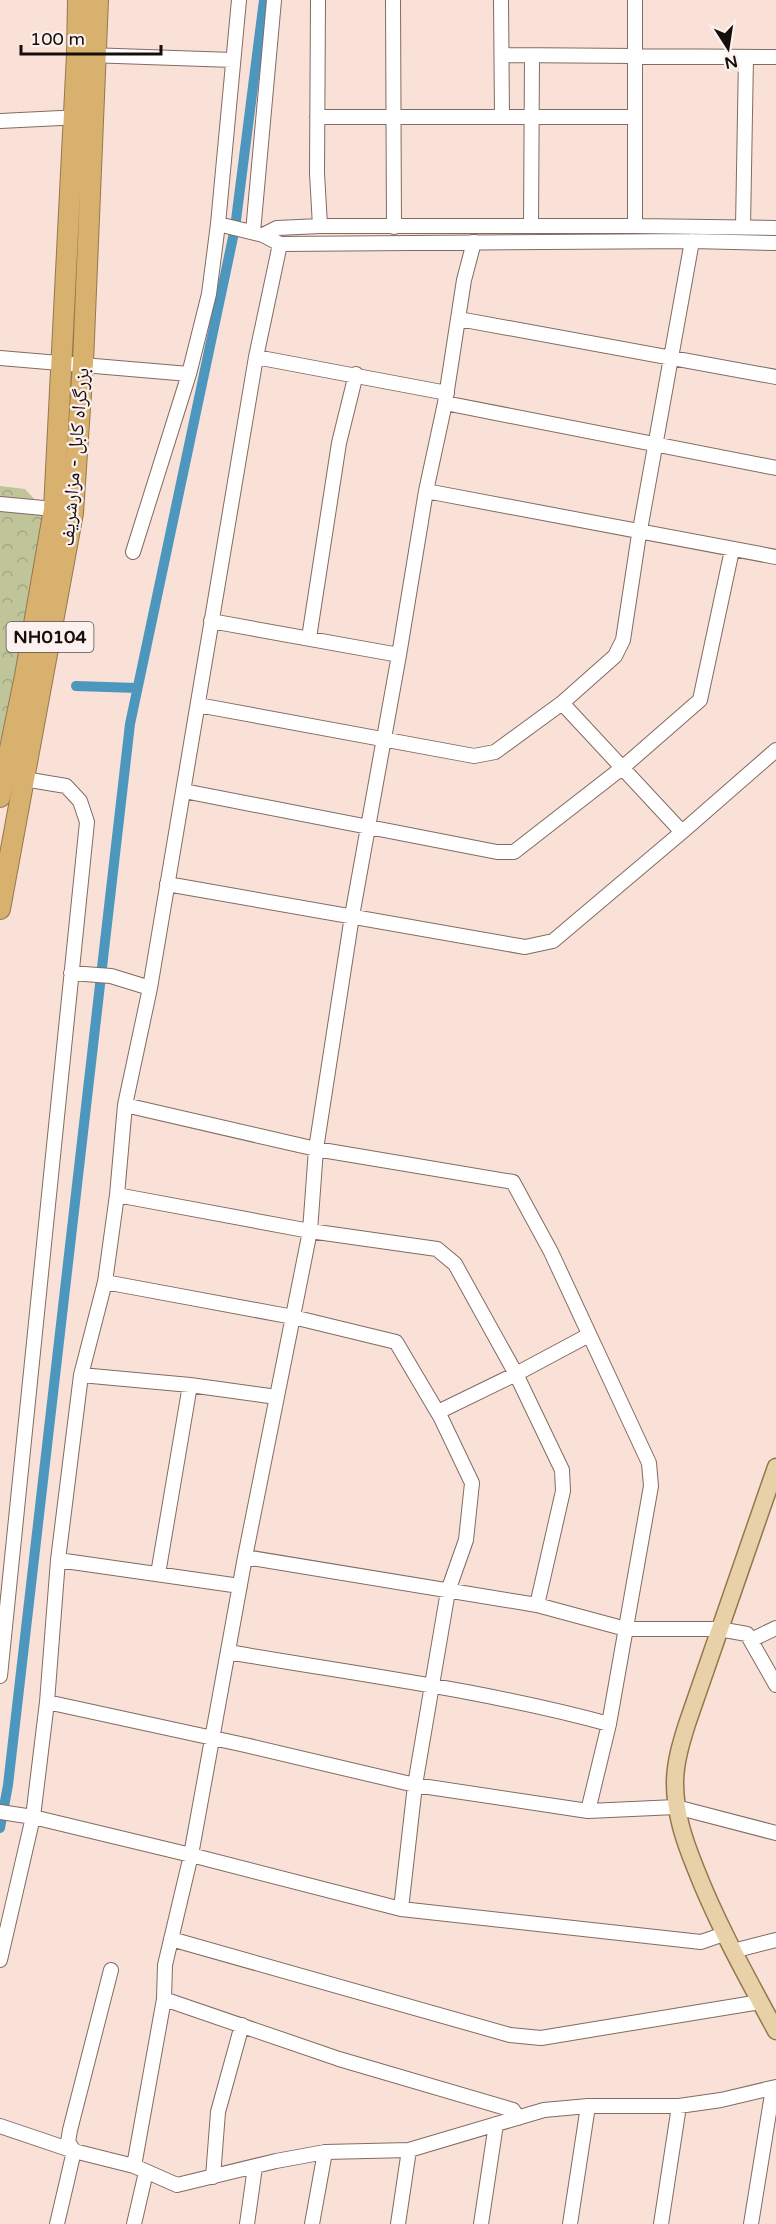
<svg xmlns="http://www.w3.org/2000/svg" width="776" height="2224" viewBox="0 0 776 2224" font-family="'Varela Round','Noto Naskh Arabic',sans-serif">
  <defs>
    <pattern id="forest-crowns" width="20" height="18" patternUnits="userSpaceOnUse" patternTransform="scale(1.5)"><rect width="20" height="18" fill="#c0c599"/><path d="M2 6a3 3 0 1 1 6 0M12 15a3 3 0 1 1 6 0" fill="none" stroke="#a4a882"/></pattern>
  </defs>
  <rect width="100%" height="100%" fill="#fae1d7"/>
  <!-- forest -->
  <path fill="url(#forest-crowns)" d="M0,486l25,3 27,29 -38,226 -14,-4z"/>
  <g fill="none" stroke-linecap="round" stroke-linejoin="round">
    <!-- canal -->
    <path stroke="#4d97bf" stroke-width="10" d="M76,686l61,2
      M0,1828l8,-43 122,-1061 105,-496 29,-228"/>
    <!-- minor casing -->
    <g stroke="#816b63" stroke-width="16">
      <path id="minor" d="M318,0l-1,173 3,53
        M393,0l1,227
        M501,0l1,116
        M635,0v226
        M88,55l145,5
        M502,55l274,2
        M317,117h318
        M0,121l81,-4
        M218,224l45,11 17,9 412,-3 84,2
        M531,226l1,-170
        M743,227l3,-170
        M253,232l21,-232
        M263,235l14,-7 43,-2h315l141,2
        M459,319l317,58
        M256,357l191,36
        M0,358l189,16
        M445,403l331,65
        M426,491l350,66
        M0,504l54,5
        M133,552l56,-178 20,-80 9,-70 21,-224
        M211,621l188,34
        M309,638l30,-195 17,-69
        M198,705l276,51 21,-4 67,-49
        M184,791l313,61h17l108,-84 78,-68 32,-150
        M682,832l94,-82
        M167,884l358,63 28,-6 129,-109 -120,-129 53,-47 8,-16 15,-99 54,-300
        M71,973l40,3 39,12
        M125,1105l191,44 197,33 38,70 98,211 2,23 -42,238 -21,87
        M117,1195l193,36 127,18 18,15 61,110 46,96 1,21 -26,114
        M105,1282l188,35 103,25 45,76 31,65 -6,57 -18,51 -33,194 -14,124
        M81,1375l109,10 87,12
        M438,1412l78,-38 73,-39
        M245,1557l292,48 89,24h93l28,5 29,51
        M58,1560l182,26
        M158,1574l32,-189
        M751,1640l25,-12
        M228,1652c127,22 256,38 381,72
        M0,1676l87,-854 -7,-21 -14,-15 -42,-7 -5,-4
        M47,1702l198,43 170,40 173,26 88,-4 100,26
        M0,1812l33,5 158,38 210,54 300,33 23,-8
        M171,1939l339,96 31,3 219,-36
        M733,1951l43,-11
        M0,1960l33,-143 14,-115 11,-142 23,-185 24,-93 12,-87 8,-90 25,-117 106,-631 24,-113
        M164,1999l175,60 174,51 5,8
        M0,2126l74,25 60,15 43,19 99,-24 49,-9 84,-2 135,-40 44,-4h91l42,-6 55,-13
        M134,2166l30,-167 1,-34 26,-110 54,-298 65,-326 6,-82 36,-233 47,-261 27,-164 19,-88 19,-123 10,-38
        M213,2177l5,-65 24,-87
        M57,2224l17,-73 -6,-9 2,-12 41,-160
        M134,2224l12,-52
        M247,2224l8,-57
        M312,2224l13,-72
        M398,2224l11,-74
        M481,2224l15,-100
        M570,2224l18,-118
        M661,2224l18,-118
        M751,2224l22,-136"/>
    </g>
    <!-- major casing -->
    <g stroke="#94784c" stroke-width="19">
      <path id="major" d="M776,1467l-89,257c-6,19 -12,39 -12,59 0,30 9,57 20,84 22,57 52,110 81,164"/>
    </g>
    <!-- highway casing -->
    <g stroke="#94784c" stroke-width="22">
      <path id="highway" d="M0,797l25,-121 29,-167 23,-455 1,-54
        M0,909l73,-396 10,-150 15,-363"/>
    </g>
    <!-- minor -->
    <use href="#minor" stroke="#fff" stroke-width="14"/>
    <!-- major -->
    <use href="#major" stroke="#e8d0a9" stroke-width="16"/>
    <!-- highway -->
    <use href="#highway" stroke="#d8b16f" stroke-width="20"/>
  </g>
  <g text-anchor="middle" stroke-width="4.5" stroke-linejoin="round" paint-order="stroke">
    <!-- shield labels -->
    <rect fill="#fcf1ee" stroke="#5b524e" stroke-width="1.5" x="6.5" y="622" width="87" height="30" rx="4.5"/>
    <g font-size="18" font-weight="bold" fill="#160e0a">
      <text x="50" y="643">NH0104</text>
    </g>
    <!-- street labels -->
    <g font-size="20" fill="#160e0a" stroke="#fcf1ee">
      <text transform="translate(74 457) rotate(-85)" y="7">بزرگراه کابل - مزارشریف</text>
    </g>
  </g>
  <!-- north arrow -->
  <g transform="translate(728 48) rotate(168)" stroke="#fcf1ee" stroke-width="4.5" paint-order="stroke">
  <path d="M0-4.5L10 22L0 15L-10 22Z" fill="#160e0a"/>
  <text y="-9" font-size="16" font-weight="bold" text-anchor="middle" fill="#160e0a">N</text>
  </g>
  <!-- scale -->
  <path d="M21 45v9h140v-9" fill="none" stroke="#160e0a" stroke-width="3"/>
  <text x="30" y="45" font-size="18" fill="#160e0a" stroke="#fcf1ee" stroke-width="4.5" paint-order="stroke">100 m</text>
</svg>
